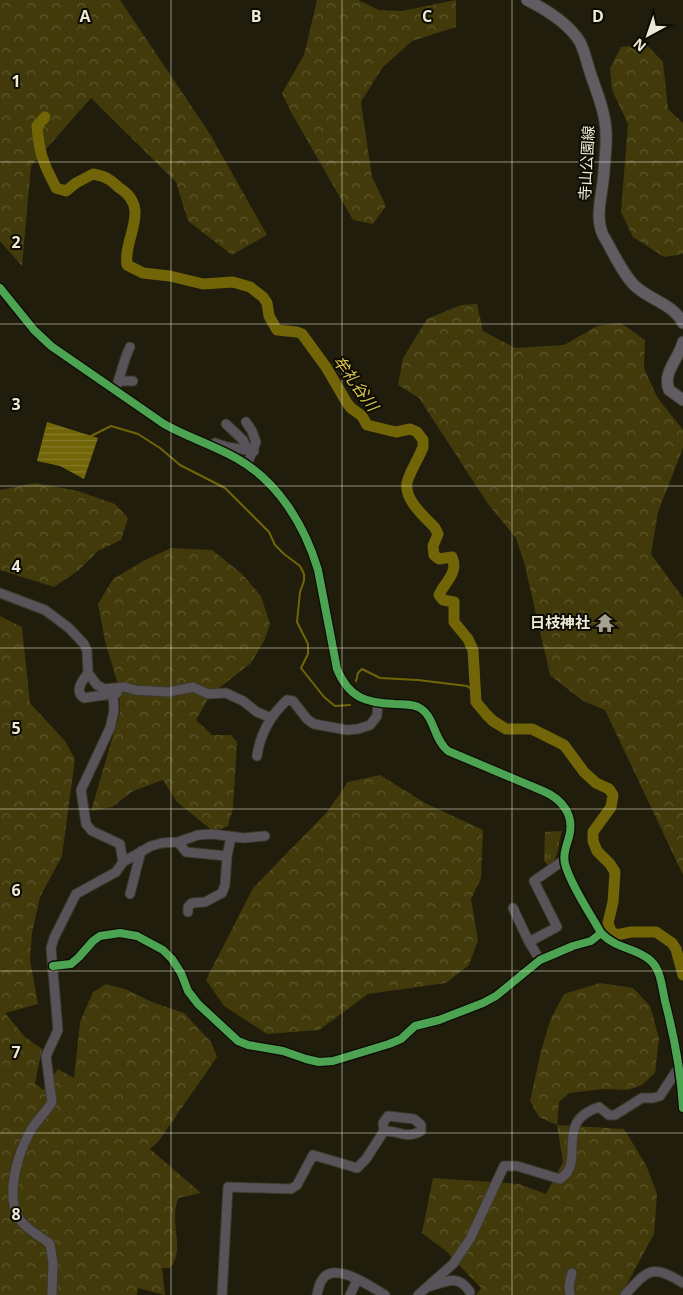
<svg xmlns="http://www.w3.org/2000/svg" width="683" height="1295" viewBox="0 0 683 1295" font-family="'Open Sans','Noto Sans JP',sans-serif">
  <defs>
    <pattern id="forest-crowns" width="20" height="18" patternUnits="userSpaceOnUse" patternTransform="scale(1.25)"><rect width="20" height="18" fill="#423a0a"/><path d="M2 6a3 3 0 1 1 6 0M12 15a3 3 0 1 1 6 0" fill="none" stroke="#5d572d"/></pattern>
    <pattern id="park-tufts" width="24" height="20" patternUnits="userSpaceOnUse" patternTransform="scale(1.25)"><rect width="24" height="20" fill="#423a0a"/><path d="M3 7l-1-3M5 7V3M7 7l1-3M15 17l-1-3M17 17v-4M19 17l1-3" fill="none" stroke="#5d572d"/></pattern>
    <pattern id="water-rules" width="6" height="5" patternUnits="userSpaceOnUse" patternTransform="scale(1.25)"><rect width="6" height="5" fill="#716508"/><path d="M0 2.5h6" fill="none" stroke="#857b2b"/></pattern>
  </defs>
  <rect width="100%" height="100%" fill="#201d0c"/>
  <!-- forest -->
  <path fill="url(#forest-crowns)" d="M0,0h120l90,134 57,101 -35,20 -44,-34 -12,-39 -85,-84 -60,68 -9,100 -22,-25z
    M317,0h41l21,10 23,1 54,-11v27l-44,14 -30,27 -21,34 11,75 14,29 -13,18 -20,-4 -62,-108 -9,-19 22,-38z
    M646,44l17,18 5,47 15,14v131l-19,3 -31,-20 -12,-25 7,-88 -16,-34 -2,-22 11,-21z
    M477,304l6,27 32,17 49,-3 33,-19 24,-3 24,17 -1,28 13,29 26,33v18l-25,64 -7,42 32,44v277l-78,-165 -22,-9 -33,-26 -26,-113 -8,-24 -28,-34 -69,-106 -21,-13 5,-27 24,-39 34,-14z
    M35,483l43,8 37,13 13,14 -7,22 -23,11 -19,19 -25,17 -54,-17v-80z
    M171,548l41,2 30,24 19,22 9,28 -6,17 -13,22 -41,32 -14,25 16,15h19l6,7 -4,66 -5,18 -14,6 -37,-30 -14,-22 -30,11 -21,16 -21,4 29,-99 -1,-24 -14,-47 -7,-37 15,-25 32,-19z
    M0,616l22,11 8,76 35,38 10,18 -13,97 -22,41 -8,36 -2,27 8,44 -33,9 20,24 17,12 -7,34 8,7 15,-21 16,9 6,-56 13,-30 13,-8 19,5 27,13 32,11 27,29 6,15 -59,85 -8,7 51,44 -23,5c-1,5 -3,11 -3,16 -1,18 8,39 -5,54h-8l3,27 -27,-7 -1,7h-137z
    M380,775l45,28 58,27 -2,48 -10,21 7,41 -9,25 -23,18 -78,11 -49,36 -52,4 -43,-28 -18,-26 47,-92 74,-76 21,-30z
    M600,983l33,5 17,18 9,32 -4,35 -13,12 -15,5 -23,-1 -35,4 -10,9 -2,23 67,4 22,36 11,29 -3,40 -33,61h-145l5,-7 -35,-37 -24,-18 11,-55 86,6 27,10 17,-32 -6,-37 -18,-8 -9,-16 11,-50 10,-33 13,-24z"/>
  <!-- park -->
  <path fill="url(#park-tufts)" d="M562,831c-4,11 -3,29 -13,35l-5,-5 1,-29z"/>
  <!-- water -->
  <path fill="url(#water-rules)" d="M47,422l51,16 -14,41 -24,-13 -23,-5z"/>
  <g fill="none" stroke-linecap="round" stroke-linejoin="round">
    <!-- stream -->
    <path stroke="#716508" stroke-width="2" d="M91,436l20,-10 27,8 22,14 20,17 45,23 44,44 6,13 9,9 16,12 4,8v7l-4,11 -3,30 11,22v10l-7,14 23,29 11,9 15,-1
      M356,681l2,-8 4,-4 18,9 38,2 49,6 8,6"/>
    <!-- river -->
    <path stroke="#716508" stroke-width="11" d="M45,117l-8,9c1,12 2,25 7,36 3,9 8,17 12,26l10,3 10,-8 17,-9c5,1 11,2 15,5 5,2 8,7 13,10 30,20 2,49 6,76l16,8 27,3 33,8 30,-2 17,5 13,10 4,6 2,13 8,14 20,2 5,2 24,33 21,36 4,5 11,8 5,9 29,7 14,-3 7,3 6,8v7c-4,11 -14,26 -16,36 -3,17 18,34 28,45l3,6 -5,12 1,9 5,4 13,-2c7,15 -7,25 -13,38l4,5 11,2v20l14,17 5,11 3,52 10,12 7,7 13,8h26l32,16 20,27 12,11 13,6 4,6 -2,12 -18,25v9l4,10 13,13 5,8 -2,30 -5,21 3,8 5,4 15,-3h25l16,11 4,6 7,26"/>
    <!-- minor casing -->
    <g stroke="#3b392a" stroke-width="11">
      <path id="minor" d="M0,288l34,42 17,16 113,78c23,13 49,21 72,34 42,23 69,68 82,112l19,99c12,29 29,34 58,35 8,0 16,0 23,3 17,8 15,32 30,44l95,40c19,8 32,24 26,46 -3,10 -7,20 -3,30 7,22 24,46 35,66 16,17 35,14 50,28 10,9 11,27 14,40 9,35 16,70 18,107
        M119,381h14
        M115,390c6,-14 8,-29 15,-43
        M246,422l6,9 4,11 -9,23
        M226,424l17,16 4,9
        M215,443l12,4 27,4
        M0,593l45,17 24,18 15,16 3,7 1,22 9,12 4,2 3,2 21,-2 10,3 34,2 24,-5 15,7 18,-1 17,8 14,11 14,6
        M88,673c-6,8 -14,18 -4,25l33,-5
        M113,693l1,18 -4,17 -29,62 5,34 6,7 28,13 3,18
        M257,756c3,-21 14,-41 30,-56l6,1 14,18 7,5 33,6 11,-1 12,-4 7,-9 1,-12
        M178,842l8,10 41,4 4,-19
        M130,894l11,-43
        M513,908l16,34
        M188,912v-5l4,-4 13,-1 17,-9 3,-8 2,-29
        M540,960l-11,-18 28,-15 -23,-46 30,-21
        M53,966l18,-2 8,-7 14,-16 7,-5 20,-3 17,3 26,14 9,9 9,14 7,18 10,13 40,37 10,4 35,6 23,8 13,3 14,-1 56,-17 12,-5 14,-13 24,-6 44,-17 13,-7 44,-36 33,-14 18,-5 10,-8
        M428,1287c17,-5 30,-14 42,5
        M52,1295l1,-32 -3,-19c-9,-8 -23,-14 -30,-24 -16,-24 -2,-67 11,-90 6,-10 15,-18 21,-28l-6,-46 12,-26 -7,-82 3,-10 22,-44 40,-22 7,-10 28,-16 11,-3 16,-1 20,-7 14,-1 32,4 21,-2
        M222,1295l6,-108 63,2 6,-4 16,-30 44,13 9,-9 18,-28 -1,-8 5,-7 26,3 7,6v6c-16,9 -22,-1 -37,0
        M317,1295c1,-5 2,-11 5,-15 12,-20 49,7 63,15
        M350,1295l7,-15
        M418,1295l35,-31 17,-25 34,-73h13l43,13c2,-2 7,-5 8,-8 3,-5 4,-13 4,-19 0,-25 3,-37 27,-45l10,8h6l27,-17h11l7,-2 19,-29
        M570,1295l-1,-10 3,-12
        M625,1295c23,-26 27,-31 58,-12"/>
    </g>
    <!-- major casing -->
    <g stroke="#3b392a" stroke-width="13">
      <path id="major" d="M527,0c18,9 42,24 53,42 5,10 7,22 11,33 5,15 12,31 14,47 3,16 0,33 -1,49 -1,22 -10,44 -1,64 9,15 19,38 31,50 15,15 38,18 49,38
        M683,342c-4,17 -21,30 -14,48l14,10"/>
    </g>
    <!-- minor -->
    <use href="#minor" stroke="#575359" stroke-width="9"/>
    <!-- major -->
    <use href="#major" stroke="#615c61" stroke-width="11"/>
    <!-- cycleway casing -->
    <g stroke="#0e0c02" stroke-width="11">
      <path id="cycleway" d="M0,288l34,42 17,16 113,78c23,13 49,21 72,34 42,23 69,68 82,112l19,99c12,29 29,34 58,35 8,0 16,0 23,3 17,8 15,32 30,44l95,40c19,8 32,24 26,46 -3,10 -7,20 -3,30 7,22 24,46 35,66 16,17 35,14 50,28 10,9 11,27 14,40 9,35 16,70 18,107
        M53,966l18,-2 8,-7 14,-16 7,-5 20,-3 17,3 26,14 9,9 9,14 7,18 10,13 40,37 10,4 35,6 23,8 13,3 14,-1 56,-17 12,-5 14,-13 24,-6 44,-17 13,-7 44,-36 33,-14 18,-5 10,-8"/>
    </g>
    <!-- cycleway -->
    <use href="#cycleway" stroke="#4ca352" stroke-width="8"/>
  </g>
  <!-- grid -->
  <path fill="none" stroke="#ecead8" stroke-width="1" stroke-opacity="0.55" d="M171,0v1295M342,0v1295M512,0v1295M0,162h683M0,324h683M0,486h683M0,648h683M0,809h683M0,971h683M0,1133h683"/>
  <!-- icons -->
  <defs>
    <g id="temple-bare" transform="scale(1.5)"><path d="M0-6L5-2H3V0L6.5 2.5H4V6H1.5V3h-3V6H-4V2.5H-6.5L-3 0V-2H-5Z" fill="#a5a291" stroke="#0e0c02" stroke-width="2.5" paint-order="stroke"/></g>
  </defs>
  <g fill-rule="evenodd">
    <use href="#temple-bare" x="605" y="623"/>
  </g>
  <g text-anchor="middle" stroke-width="4" stroke-linejoin="round" paint-order="stroke">
    <!-- street labels -->
    <g font-size="15" fill="#ecead8" stroke="#0e0c02">
      <text transform="translate(587 163) rotate(-87)" y="5">寺山公園線</text>
    </g>
    <!-- poi labels -->
    <g font-size="15" font-weight="bold" fill="#ecead8" stroke="#0e0c02" text-anchor="end">
      <text x="590" y="628">日枝神社</text>
    </g>
    <!-- water labels -->
    <g font-size="16" font-style="italic" fill="#dac853" stroke="#0e0c02">
      <text transform="translate(356 383) rotate(54)" y="6">牟礼谷川</text>
    </g>
  </g>
  <g font-size="16" text-anchor="middle" font-weight="bold" fill="#ecead8" stroke="#0e0c02" stroke-width="4" stroke-linejoin="round" paint-order="stroke">
    <text x="85" y="22">A</text>
    <text x="256" y="22">B</text>
    <text x="427" y="22">C</text>
    <text x="598" y="22">D</text>
    <text x="16" y="87">1</text>
    <text x="16" y="248">2</text>
    <text x="16" y="410">3</text>
    <text x="16" y="572">4</text>
    <text x="16" y="734">5</text>
    <text x="16" y="896">6</text>
    <text x="16" y="1058">7</text>
    <text x="16" y="1220">8</text>
  </g>
  <!-- north arrow -->
  <g transform="translate(648 35) rotate(220)" stroke="#0e0c02" stroke-width="4" paint-order="stroke">
  <path d="M0-4L9 19L0 12L-9 19Z" fill="#ecead8"/>
  <text y="-8" font-size="14" font-weight="bold" text-anchor="middle" fill="#ecead8">N</text>
  </g>
</svg>
